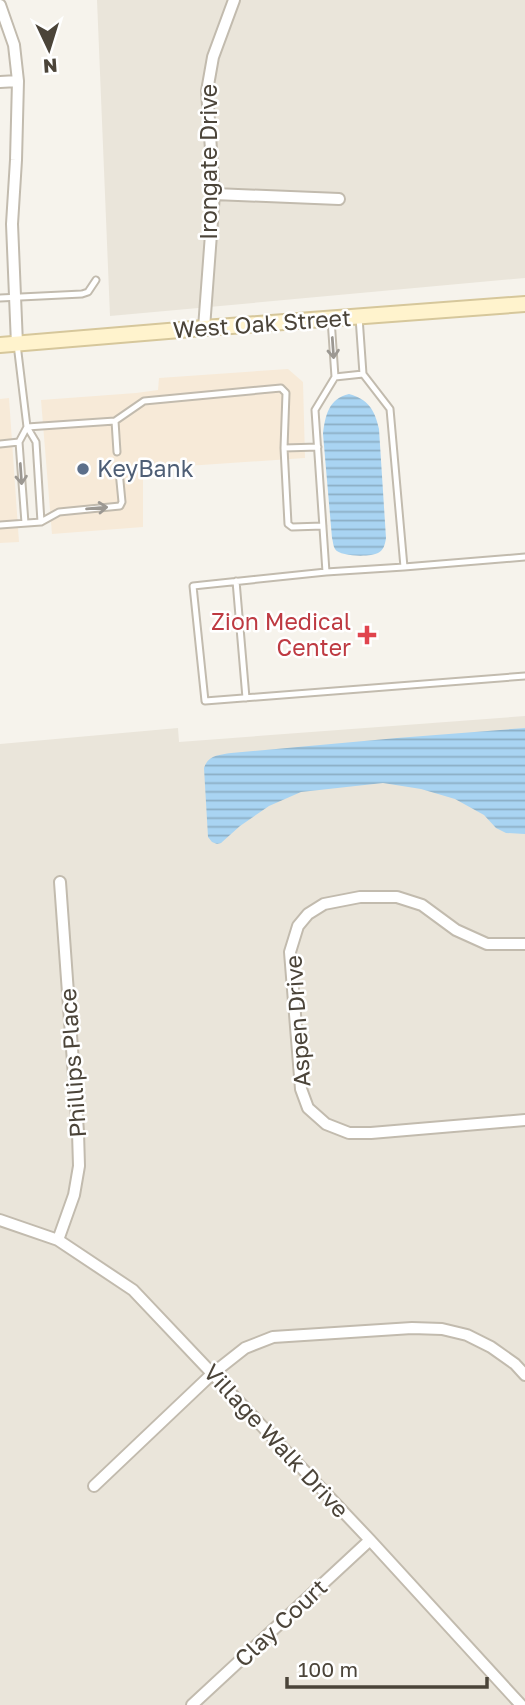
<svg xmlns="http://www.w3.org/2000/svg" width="525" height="1705" viewBox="0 0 525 1705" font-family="'Golos Text',sans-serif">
  <defs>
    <pattern id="water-rules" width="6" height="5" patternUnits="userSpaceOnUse" patternTransform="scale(1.75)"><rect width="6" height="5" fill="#a9d4f2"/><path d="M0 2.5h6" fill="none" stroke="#8caec5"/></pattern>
  </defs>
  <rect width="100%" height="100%" fill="#f6f3ec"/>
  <!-- residential -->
  <path fill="#eae5da" d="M97,0h428v278l-415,38z
    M525,716v989h-525v-961l178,-16 1,14z"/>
  <!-- commercial -->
  <path fill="#f7ead8" d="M288,369l15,13 2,76 -162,11v58l-91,7 -11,-134 95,-7 22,-3 1,-12z
    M9,398l10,144 -19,1v-144z"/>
  <!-- water -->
  <path fill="url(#water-rules)" d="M349,394c19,5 26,16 30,35l7,109c-1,6 -2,12 -8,15 -7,4 -38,4 -43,-4 -2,-3 -2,-8 -3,-11l-9,-104c2,-18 6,-36 26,-40z
    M525,728v106l-19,-1 -10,-5 -12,-13 -29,-16 -34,-10 -38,-6 -82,9 -32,14 -29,20 -19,17 -4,1 -5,-2 -4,-5 -4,-69c4,-13 15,-13 27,-15l166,-15z"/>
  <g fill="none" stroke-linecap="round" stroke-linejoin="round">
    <!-- service casing -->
    <g stroke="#c2bbae" stroke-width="9">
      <path id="service" d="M0,298l82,-4 6,-2 8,-12
        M359,317l4,57 27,35 14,158 121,-10
        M331,319l4,58 -20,33 11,162 -133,14 12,115 320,-25
        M17,344l10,83 88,-6 29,-20 137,-13 5,5 -2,55 34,-1
        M335,377l28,-3
        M115,421l2,31
        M27,427l9,15 5,80
        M0,444l19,-2
        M284,448l4,76 4,3 31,-1
        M25,523l-6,-81 8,-15
        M0,525l41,-3 18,-10 61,-6 2,-4 -3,-31
        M326,572l78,-5
        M236,581l10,117"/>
    </g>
    <!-- minor casing -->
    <g stroke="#c2bbae" stroke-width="14">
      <path id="minor" d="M0,5l14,40 4,36 -2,79 -4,64 5,120
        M0,82l18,-1
        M214,194l125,5
        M204,328l10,-134 -7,-103 6,-34 21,-57
        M525,944h-38l-31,-14 -34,-25 -25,-8h-37l-36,7 -16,10 -10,12 -8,26 11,137 7,19 18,16 23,9h22l154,-13
        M0,1220l58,20 75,50 237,250 151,165
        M58,1240l16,-45 5,-29 -1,-34 -18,-250
        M94,1486l118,-112 33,-26 28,-11 139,-9 30,1 25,6 24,12 24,17 10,11
        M192,1705l178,-165"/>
    </g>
    <!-- secondary casing -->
    <g stroke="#d6c79b" stroke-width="18">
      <path id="secondary" d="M0,345l204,-17 321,-24"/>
    </g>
    <!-- service -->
    <use href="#service" stroke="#fff" stroke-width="5"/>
    <!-- minor -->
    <use href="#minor" stroke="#fff" stroke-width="10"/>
    <!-- secondary -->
    <use href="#secondary" stroke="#fff3cd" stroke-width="14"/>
  </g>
  <!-- one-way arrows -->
  <defs><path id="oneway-shaft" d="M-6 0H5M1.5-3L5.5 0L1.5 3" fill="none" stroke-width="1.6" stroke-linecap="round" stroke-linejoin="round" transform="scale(1.75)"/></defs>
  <g stroke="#9c9892">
    <use href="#oneway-shaft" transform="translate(333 348) rotate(86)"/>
    <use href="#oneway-shaft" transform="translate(21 474) rotate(86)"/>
    <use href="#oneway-shaft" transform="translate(97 508) rotate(-5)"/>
  </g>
  <!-- markers -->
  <circle fill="#5c6f8a" stroke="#fff" stroke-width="2.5" cx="83" cy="469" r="7"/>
  <path fill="#e0444e" stroke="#fff" stroke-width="2.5" d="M363.5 624.5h7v7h7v7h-7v7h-7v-7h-7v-7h7z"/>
  <g text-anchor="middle" stroke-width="5" stroke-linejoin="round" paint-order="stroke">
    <!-- street labels -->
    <g font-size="23" fill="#4b4439" stroke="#fff">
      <text transform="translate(209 162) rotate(-90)" y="8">Irongate Drive</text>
      <text transform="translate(262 324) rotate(-4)" y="8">West Oak Street</text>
      <text transform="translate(298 1021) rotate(-94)" y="8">Aspen Drive</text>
      <text transform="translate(73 1063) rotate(-94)" y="8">Phillips Place</text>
      <text transform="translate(276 1441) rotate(47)" y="8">Village Walk Drive</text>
      <text transform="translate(281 1623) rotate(-43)" y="8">Clay Court</text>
    </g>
    <!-- service labels -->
    <g font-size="23" fill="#4e5e75" stroke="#fff" text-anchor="start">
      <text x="97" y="477">KeyBank</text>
    </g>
    <!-- health labels -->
    <g font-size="23" fill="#be3a42" stroke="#fff" text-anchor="end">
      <text x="351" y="630">Zion Medical<tspan x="351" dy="26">Center</tspan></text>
    </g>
  </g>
  <!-- north arrow -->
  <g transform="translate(49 49) rotate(176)" stroke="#ffffff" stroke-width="5" paint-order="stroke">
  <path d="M0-5L12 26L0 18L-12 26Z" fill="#4b4439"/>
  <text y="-10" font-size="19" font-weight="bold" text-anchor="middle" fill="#4b4439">N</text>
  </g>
  <!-- scale -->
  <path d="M287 1677v10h200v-10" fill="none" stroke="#4b4439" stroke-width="3.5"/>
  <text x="298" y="1677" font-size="21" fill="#4b4439" stroke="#ffffff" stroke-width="5" paint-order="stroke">100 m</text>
</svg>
